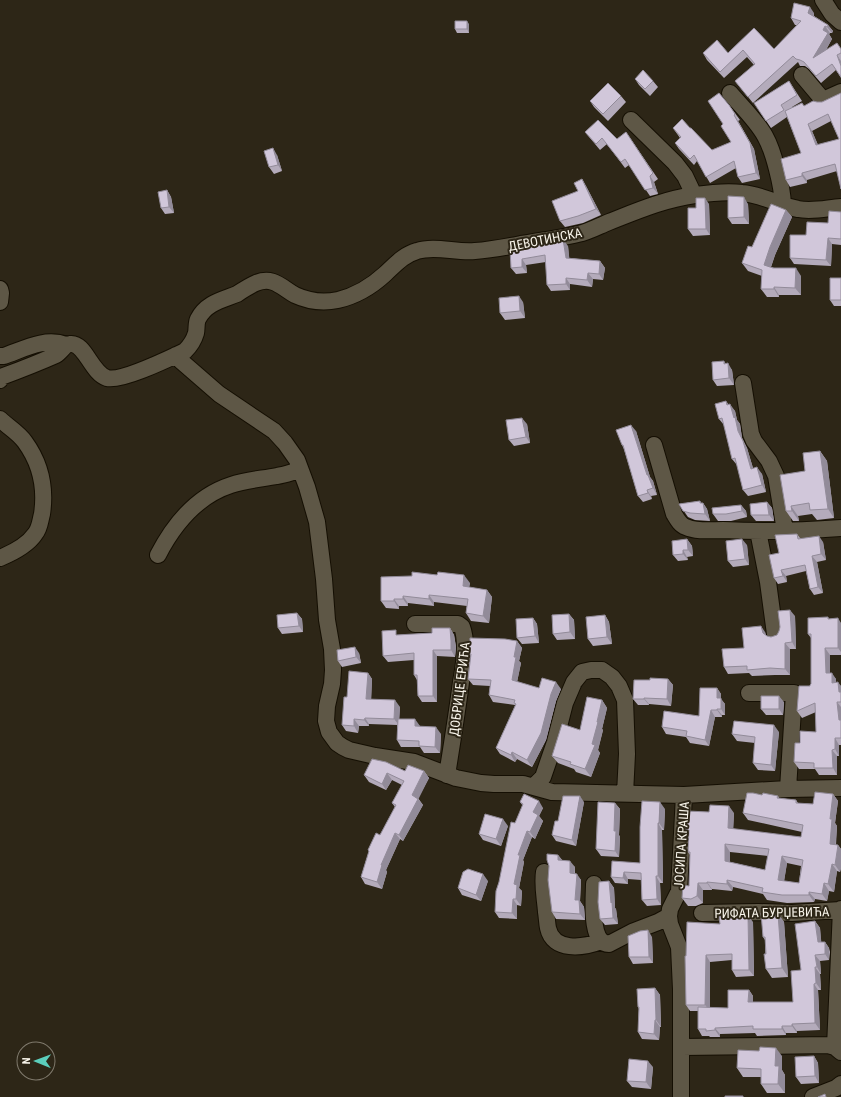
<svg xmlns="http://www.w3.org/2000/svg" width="841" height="1097" viewBox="0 0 841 1097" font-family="'Roboto Condensed',sans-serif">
  <rect width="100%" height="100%" fill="#2d2617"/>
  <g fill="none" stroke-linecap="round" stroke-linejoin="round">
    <!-- minor casing -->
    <g stroke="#150f03" stroke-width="18">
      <path id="minor" d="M823,0l9,14 9,8
        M802,75l21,25 18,-8
        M730,93c12,14 26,27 35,43 9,16 17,50 18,68
        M631,120l44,43 10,13 9,19
        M0,289l1,4 -1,9
        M176,355l5,6 38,33 55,37 11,12 12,17 10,27 10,35 7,57 3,41 5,29 1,21 -1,14 -5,22 -1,15 3,11 8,11 6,4 6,3 26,6 39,6 42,16 25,5 13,1h29l29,8 132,3
        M0,356h4c20,-7 41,-19 62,-11
        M0,380l1,-3c19,-7 37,-14 55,-22 5,-3 9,-11 14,-11 15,-2 21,29 37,34 14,4 63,-20 78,-27 5,-5 9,-11 11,-18 1,-5 0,-10 2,-14 8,-16 24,-19 39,-25 6,-4 12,-8 19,-11 17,-7 25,4 39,12 13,6 29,8 43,5 17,-4 34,-14 47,-26 10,-9 18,-19 32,-23 18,-6 39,2 58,0 15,-1 31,-4 46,-7 19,-3 39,-6 57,-10 11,-2 21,-8 31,-12 28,-11 56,-23 86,-27 14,-2 33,-4 47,-2 13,1 26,6 39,11 5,2 11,4 17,5 14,3 29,-1 43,-2
        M743,383l8,51 3,7 15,20 7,15 9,55
        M0,419c8,8 18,13 25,23 16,22 21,45 17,72 -2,7 -2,14 -7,20 -8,12 -23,19 -35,24
        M654,445l20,69c3,5 6,11 12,13 11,5 26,3 37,3 40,2 79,1 118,-2
        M758,531l10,51 7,52
        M158,555c16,-31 39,-59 73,-70 15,-5 30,-6 46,-9 8,-1 15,-4 23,-6
        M415,624h43l4,3c6,16 2,39 -1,55 -4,31 -9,62 -14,93
        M749,693h45l-6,96
        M534,786l9,-9 12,-35 10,-39 9,-21 8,-10 9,-2h11l10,7 7,9 6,14 2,54 -2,40
        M544,872c-2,14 1,26 2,40 1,6 1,11 2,16 5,24 35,20 53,13
        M594,884c0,13 -5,60 15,60l23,-12 26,-10 11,-6
        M702,913l56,-1 34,1 49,-3
        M682,1047l146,-2 7,2 6,5
        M835,1047l6,-138
        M681,1097v-108l-2,-42 -9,-23 -1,-8 1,-7 9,-18 5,-96 104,-6 53,-1
        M813,1097l23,-9 5,-4"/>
    </g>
    <!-- minor -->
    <use href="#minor" stroke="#5e5746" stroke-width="16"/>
  </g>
  <!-- wall -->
  <path fill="#b4abbb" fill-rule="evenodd" d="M814,13v3l14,9 5,6 -1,2h-2l-1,1 3,5 -6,11 15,-2v30l-5,-8 -15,13 -12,-14 -4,-3h-5l-2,-4 -45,41 -13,-16 -5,-6 19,-16 -7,-8 -23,21 -17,-18 -4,-7h25l26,-25 20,21 23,-24h-2l-4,-7z
    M469,24v9h-12l-2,-4z
    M635,79l18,2 5,6 -8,9 -11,-11z
    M789,81l13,20 -10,6 12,-1 13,-4h5l19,-9v96l-4,-18 -30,9v3l-17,4 -4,-7 15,-27 -14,-36 -16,11 -17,-25zM831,121l8,18 -21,6 -6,-14z
    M621,96l5,6 -18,19 -14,-14 -4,-6z
    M729,105l11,15 -2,1 16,28 6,30 -18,4 -4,-6 -2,-9 -26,15 -13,-22 -3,4 -15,-16 -4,-6 5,-5 -7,-10h17l22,22 19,-8 -8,-18z
    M585,132l32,7 9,-7 32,47 -4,3 4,12 -8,2 -21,-31 -4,3 -18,-24 -7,6z
    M277,155l5,16 -8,3 -5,-7z
    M582,179l4,7 15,29 -18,8 -18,4 -5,-6 18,-30z
    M167,190l4,7 3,16 -9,1 -4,-6z
    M709,204l1,31 -17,1 -5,-7 8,-21z
    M748,204l1,20h-17l-4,-6z
    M786,210l6,7 -17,38 -4,12 30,9v19h-22v2h-12l-6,-8 1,-13 -14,-5 -6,-8z
    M841,212v33l-9,-1 -1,22 -37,-2 -4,-6 16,-23 22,-12z
    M568,246l1,12 31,3 5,7 -2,12 -10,-1 -1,8 -22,-3v6l-19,1 -4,-6 -1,-23 -20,3 1,8 -11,1 -5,-6 15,-21z
    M841,278v28h-7l-4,-6z
    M523,302l2,16 -20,2 -5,-7z
    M726,364l6,6 2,15 -17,1 -4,-6z
    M729,405l6,6 2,9 3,4 2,14 5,10 6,20 9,6 4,18 -18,4 -5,-6 -6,-25 -5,-6 -8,-34 -5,-6z
    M527,424l3,19 -16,3 -5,-6z
    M636,431l14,46 3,4 4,14 -6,1 1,3 -9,3 -5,-6 -14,-47 -2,-4z
    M820,451l7,10 7,57 -17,2 -5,-6 -14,2 1,5h-6l-7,-10 19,-40z
    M700,501l1,2h2l4,6 3,12 -15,-1 -7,-3 -9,-13z
    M767,502l5,6 2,13h-18l-5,-6z
    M741,505l5,6 1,6 -16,4h-13l-5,-7z
    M797,534l3,4 23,4 3,18 -9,2 6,31 -9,2 -4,-6 -4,-18 -20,5 1,6 -9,2 -4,-6 5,-25z
    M687,539l5,7 1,10 -6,1 1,3 -10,1 -5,-6z
    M747,545l2,20 -16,2 -5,-6z
    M381,577l89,6 -1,4 18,3 5,7 -3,26 -18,-2 -5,-8 1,-7 -33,-4v4l-26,-3v3h-9v3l-13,-1 -5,-7z
    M297,613l5,6 1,13 -21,2 -4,-6z
    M569,614l5,6 1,19 -18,1 -4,-6z
    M605,615l4,7 3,22 -19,2 -5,-7z
    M795,616l1,33h-6v26h-15l-23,1 -3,-3 -21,1 -4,-7 20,-19 21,-16 1,4 5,1 6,-2z
    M828,617l1,2 12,4v32h-11v18l6,6v4l5,3v59h-2v11h-2v19h-18l-4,-6h-16l-5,-7 6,-19 16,-11v-20l-14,6 -5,-7 14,-27v-46l-3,-4z
    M533,618l4,6 2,19 -17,1 -5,-6z
    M450,628l4,7 2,12 -1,10 -18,-1v46h-15l-4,-6 -1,-16 -3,-5v-15l-26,2 -5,-6 16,-21 33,-2z
    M517,641l5,7 -3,13 2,2 -4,19 22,6 22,1 -5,12 -10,39 -14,27 -15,-8 -2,3 -15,-8 -4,-6 19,-42v-1l-22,-3 -4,-7 1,-9 -17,-1 -5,-6 2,-23 -1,-2z
    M359,653l2,10 -19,4 -4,-6z
    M368,673l4,6 -1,20 29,8 -1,12 21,7v1l21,7 -1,19h-16l-4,-6h-19l-4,-7v-15l-28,-1v2h-10l-1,7 -12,-2 -4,-6 5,-28z
    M668,679l5,6 -2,21 -22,-2v1h-11l-5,-6 17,-19z
    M717,688l4,6v5l4,5v11h-3v2h-7l-6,29 -19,-3 -4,-6 -20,-3 -4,-7 37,-11z
    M602,700l5,8 -5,21 1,1 -5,20 2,3 -9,24 -15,-5 -2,-3 -16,-6 -6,-7 28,-26z
    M784,702l-1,13h-17l-5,-6z
    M779,732l-4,39 -17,-1 -5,-7 2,-20 -18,-2 -5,-7z
    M405,771h19l5,7 -11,20 5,7 -20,36 -3,-2 -14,31 1,2 -5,17 -17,-5 -4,-7 8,-26 -1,-1 12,-15 15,-28 -3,-4 10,-18 -10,-5 -6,10 -17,-8 -5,-7z
    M833,794l5,7 -3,22 2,3 -1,19h2l3,4v19l-1,4 -3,-1 -3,21 -5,-1 -2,10 -12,-2 -1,3 -27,1 -20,-3 -4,-6 -30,-7 -1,4 -20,-2v1h-9v13l-7,3h-8l-6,-8 7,-12 1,-31 -2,-3 1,-18 -3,-4 48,-17 -1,16 68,8 1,-5 -54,-12 -5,-7 19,-18 16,1 1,2 17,2 2,3 15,1zM730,852l38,4 -3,14 -35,-8zM787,863l14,3 -2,17 -15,-2z
    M520,802l23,6 -4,8 4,5 -8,18 -3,-2 -9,23 1,2 -5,26 3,3 -1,15 -4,-1v14l-18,-1 -4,-6 20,-89 8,-17z
    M584,802l-8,44 -20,-5 -4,-6 6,-14z
    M615,803l5,6 -1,26 1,2 -1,20 -18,-1 -5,-7z
    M665,809l-1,21h-2l1,53h-3l1,22 -14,1 -5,-6 -1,-20 -13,-1v5l-13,-1 -4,-6 29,-14z
    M508,826l-7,20 -18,-6 -4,-6z
    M558,855l4,5 13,7v6l6,7 -1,21 4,6 1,13 -29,-1 -4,-7z
    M488,881l-7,20 -19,-6 -4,-7z
    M609,881l5,7 1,20 1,1 2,15 -13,1 -5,-6z
    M778,914l6,8 4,55 -16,1 -6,-9 -1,-29 -2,-3z
    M815,921l5,7 1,14h4l4,6 1,4 -1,8 -9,1 1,13h-1l1,16h-3l2,40 -23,1v2h-11v2l-29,1 -2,-3 -35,1v3h-10l-1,-1h-7l-4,-7v-18h-8l-4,-6v-49l34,-32 33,-2 1,54 -18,1 -4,-7v-10l-22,2v46h18l21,-18 4,6v6h40l8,-32z
    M652,937l1,26 -20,1 -4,-7z
    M655,988l5,7 1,32h-1l-1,13 -17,-1 -4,-7 1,-23 -1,-2z
    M782,1056v14l3,5v18h-18l-6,-9v-7h-18l-6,-9z
    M814,1056l4,7 1,20 -18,1 -5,-7z
    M653,1067l-2,22 -19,-2 -5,-6z"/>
  <!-- shaded-wall -->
  <path fill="#928b99" d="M810,7l4,6 -1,7 -5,-7z
    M467,21l2,3v9l-2,-4z
    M828,25l5,6 -1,2 -5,-6z
    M825,26l5,7 -1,1 3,5 -15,26 -4,-7 10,-28z
    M837,55l4,6v5z
    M734,115l4,6 16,28 6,30 -4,-6z
    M808,124l4,7 9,21 -5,-7z
    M273,148l4,7 5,16 -4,-6z
    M802,173l5,7v3l-5,-7z
    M650,176l4,6 4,12 -5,-6z
    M582,179l4,7 15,29 -5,-6z
    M167,190l4,7 3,16 -5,-6z
    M744,197l4,7 1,20 -5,-7z
    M705,198l4,6 1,31 -4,-6z
    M786,210l6,7 -17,38 -6,18 -5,-8 6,-18z
    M828,238l4,6 -1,22 -5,-6z
    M563,239l5,7 2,18 -4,-6z
    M522,259l4,6 1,8 -5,-6z
    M600,261l5,7 -2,12 -4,-6z
    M796,268l5,8v19l-6,-7z
    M588,273l5,6 -1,8 -5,-7z
    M566,278l4,6v6l-4,-6z
    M774,287l5,8v2l-5,-8z
    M519,296l4,6 2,16 -5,-7z
    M724,361l4,6v-4l4,7 2,15 -5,-7 -5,-14z
    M726,401l5,6 -1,-3 5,7 2,9 3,4 2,14 5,10 8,27 -4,-6 -17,-51 -7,-13z
    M522,418l5,6 3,19 -4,-6z
    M631,425l5,6 14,46 3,4 4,14 -4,-7 -6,-13z
    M820,451l7,10 7,57 -6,-9z
    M757,467l5,7 4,18 -4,-7z
    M647,490l4,6 1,3 -4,-6z
    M700,501l4,6 -1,-4 4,6 3,12 -5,-7 -5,-11z
    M767,502l5,6 2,13 -5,-6z
    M741,505l5,6 1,6 -5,-6z
    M791,506l7,10 1,5 -7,-10z
    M819,536l4,6 3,18 -5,-6z
    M687,539l5,7 1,10 -5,-6z
    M742,539l5,6 2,20 -4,-6z
    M683,550l4,7 1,3 -5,-6z
    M812,556l5,6 6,31 -5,-6z
    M781,570l5,6 1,6 -4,-6z
    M464,575l6,8 -2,11 -5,-8z
    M487,590l5,7 -3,26 -6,-7z
    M429,595l5,7v4l-5,-7z
    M403,596l5,7v3l-5,-7z
    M394,599l5,7v3l-5,-8z
    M790,610l5,6 1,33 -4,-7z
    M297,613l5,6 1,13 -4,-6z
    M569,614l5,6 1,19 -5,-7z
    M605,615l4,7 3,22 -5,-7z
    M533,618l4,6 2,19 -4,-7z
    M838,618l3,5v29l-3,-4z
    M761,626l4,6 2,7 -4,-6z
    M450,628l4,7 2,12 -1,10 -4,-7z
    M517,641l5,7 -3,13 2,2 -5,24 -4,-7 2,-23z
    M785,643l5,6v26l-5,-6z
    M355,647l4,6 2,10 -5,-6z
    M825,648l5,7v24l-4,-6z
    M433,650l4,6v46l-4,-6z
    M368,673l4,6 -1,26 -5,-6z
    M832,673l4,6v11l-4,-7z
    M668,679l5,6 -2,21 -4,-7z
    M556,682l5,7 -5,12 -10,39 -14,27 -5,-7 24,-66z
    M838,682l3,4v9l-2,-3z
    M717,688l4,6v5l4,5v11l-4,-6 -4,-11z
    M779,696l5,6 -1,13 -4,-6z
    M644,698l5,6v1l-5,-6z
    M395,700l5,7 -1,18 -5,-6z
    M602,700l5,8 -5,21 1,1 -5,20 2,3 -9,24 -6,-8 7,-25z
    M837,702l4,5v16l-2,-3z
    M717,709l5,6v2l-5,-7z
    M711,710l4,7 -6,29 -4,-6z
    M365,718l4,6v2l-5,-6z
    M354,719l5,7 -1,7 -4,-7z
    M415,719l5,7v7l-5,-7z
    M774,725l5,7 -4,39 -4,-6z
    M436,727l5,7 -1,19 -5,-6z
    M835,738l4,7v11l-4,-7z
    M832,750l5,6v19l-4,-7z
    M512,752l5,7 -2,3 -4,-7z
    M424,771l5,7 -11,22v-1l5,6 -20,36 -4,-6 13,-40z
    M387,773l5,7 -6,10 -4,-6z
    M833,794l5,7 -3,22 2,3 -2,25 -5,-7v-25z
    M580,796l4,6 -8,44 -4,-6z
    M539,801l4,7 -4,8 4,5 -8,18 -5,-7 3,-20z
    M660,802l5,7 -1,21 -5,-7z
    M615,803l5,6 -1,26 1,2 -1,20 -4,-6 -1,-20z
    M729,806l5,7 -1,22 -5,-7z
    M503,819l5,7 -7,20 -5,-7z
    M658,823l4,7 1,53 -5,-7z
    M527,831l5,6 -9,23 1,2 -5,26 3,3 -1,15 -5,-7 -2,-15 4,-29z
    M395,833l5,6 -14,31 1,2 -5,17 -5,-7 4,-17z
    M725,844l5,8v16l-5,-7z
    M838,845l3,4v19l-1,4 -5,-7z
    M558,855l5,6 -5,-1z
    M782,856l5,7 -4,25 -5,-8z
    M570,861l5,6 -1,12 -4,-6z
    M832,864l5,7 -3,21 -6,-8z
    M624,872l4,7v5l-5,-6z
    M483,874l5,7 -7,20 -5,-6z
    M577,874l4,6 -1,21 4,6 1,13 -5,-6 -5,-14z
    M656,876l4,7 1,22 -4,-6z
    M727,880l6,7 -1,4 -5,-7z
    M609,881l5,7 1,20 1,1 2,15 -5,-6 -2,-15z
    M707,882l5,7v1l-5,-7z
    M698,883l5,7v13l-6,-7z
    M824,883l5,8 -2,10 -5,-7z
    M809,892l6,7 -1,3 -5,-7z
    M513,899l4,6v14l-5,-6z
    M778,914l6,8 4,55 -6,-9z
    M748,915l5,7 1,54 -5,-6z
    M815,921l5,7 2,21 -4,-7z
    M648,930l4,7 1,26 -4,-6z
    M825,942l4,6v12l-4,-6z
    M706,955l4,7v49l-5,-6z
    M815,955l5,6 1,13 -4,-7z
    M815,967l5,7 1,16 -5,-7z
    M814,984l4,6 2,40 -5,-7z
    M655,988l5,7 1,32 -5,-7z
    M749,990l4,6v12l-5,-6z
    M655,1020l5,7 -1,13 -5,-6z
    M792,1024l5,7v2l-5,-7z
    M782,1026l4,7v2l-4,-6z
    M715,1028l5,6v3l-5,-7z
    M776,1048l6,8v14l3,5v18l-7,-9 -3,-18z
    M814,1056l4,7 1,20 -4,-7z
    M648,1061l5,6 -2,22 -5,-7z"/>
  <!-- building -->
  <path fill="#d1c7da" stroke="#928b99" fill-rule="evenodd" d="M794,3l16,4 -2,6 20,12 -1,2 -2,-1 -2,4 5,3 -15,25 24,-15 4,6v4l-4,2 4,11v11l-9,-13 -16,12 -12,-14 -4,-2 -4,-1 -3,-3 -45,41 -13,-16 20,-17 -12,-14 -23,22 -17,-19 14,-13 11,13 26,-25 20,21 27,-28 -10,-3z
    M455,21h12v8h-12z
    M643,70l10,11 -8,8 -10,-10z
    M789,81l8,14 -16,10 3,5 -18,11 -12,-18z
    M608,83l13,13 -18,18 -13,-13z
    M719,93l10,12 6,9 -1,1 16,28 6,30 -18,4 -4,-16 -28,16 -12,-22 -4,4 -15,-16 6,-6 -8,-9 9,-9 8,9h1l21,22 19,-8 -10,-16 2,-2 -15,-23z
    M841,93v96l-6,-25 -33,9v3l-16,4 -5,-21 20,-6 -16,-42 17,-8 2,3 9,-5 4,1h5zM828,114l11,25 -23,6 -8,-21z
    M598,120l19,19 9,-7 27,41 -3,3 3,12 -8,2 -20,-31 -4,3 -19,-24 -6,6 -11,-12z
    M273,148l5,17 -9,2 -5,-16z
    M582,179l14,30 -18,7 -18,5 -8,-20 26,-10 -4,-8z
    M167,190l2,17 -8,1 -3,-16z
    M728,196l16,1v20l-16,1z
    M696,198h9l1,31h-18v-21h8z
    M771,204l15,6 -16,37 -6,18 9,3h23l-1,20 -21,-1v2h-13l1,-19 -20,-7 6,-17 4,1z
    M829,211l12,1v27l-13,-1 -2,22 -36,-2v-23h16l1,-13 21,1z
    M563,239l3,19 34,3 -1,13 -11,-1 -1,7 -21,-2v6l-19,1 -2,-30 -23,4v8l-11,1 -1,-19 16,-2v-1z
    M830,278h11v22h-11z
    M519,296l1,15 -20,2 -1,-15z
    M724,361v3l4,-1 1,15 -16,2 -1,-18z
    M726,401l1,4 3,-1 4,14 1,-1 3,14 5,10 8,28 6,-2 5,18 -19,5 -8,-32 -3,1 -10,-41 -3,1 -4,-15z
    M522,418l4,19 -17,3 -3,-20z
    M631,425l16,50h1l5,13 -6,2 1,3 -10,3 -15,-51h-1l-6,-15z
    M820,451l8,58 -18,1 -1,-7 -18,3 1,5h-6l-6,-36 25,-4 -2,-18z
    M700,501v2h3l2,11 -15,-1 -7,-2 -4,-7z
    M767,502l2,13h-18l-1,-11z
    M741,505l1,6 -16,3h-13l-1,-6z
    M797,534l1,5 21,-3 2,18 -9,2 6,31 -8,2 -5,-24 -24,5 2,6 -9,2 -5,-23 10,-2 -4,-18z
    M687,539l1,11h-5v4l-10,1 -1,-14z
    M742,539l3,20 -17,2 -2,-20z
    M412,572l25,3 1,-3 26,3 -1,11 24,4 -4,26 -17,-3 2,-14 -39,-4v4l-26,-3v3h-9v2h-13v-24l31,-1z
    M790,610l2,32 -7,1v26l-15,-1 -23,2v-4l-23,1 -2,-18 22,-1 -2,-20 19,-2 2,7 4,3 4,1 6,-2 2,-4 1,-4 -2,-16z
    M297,613l2,13 -21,2 -1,-13z
    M569,614l1,18 -17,2 -1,-19z
    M605,615l2,22 -19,2 -2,-22z
    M828,617v2l10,-1v30h-13l1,25h6v10l6,-1 1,10h2v10h-4l2,18h2v18h-6v11l-3,1 1,18h-19v-5l-20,-1 1,-19h5v-12l16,1 -1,-29 -18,8 2,-25h11v-1l1,-1v-50h-3v-16z
    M533,618l2,18 -18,2 -1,-19z
    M432,628h18l1,13v9h-18v46h-15l-1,-21h-3v-22l-31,3 -1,-25 14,-1v5l36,-2z
    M470,638l35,1 12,2 -3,16h2l-4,23 27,8 3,-10 14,4 -5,12 -10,39 -14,27 -15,-8 -1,3 -15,-7 20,-44 -2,-1 1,-3 -26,-5 2,-15 -23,-1 3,-25h-2z
    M355,647l1,10 -18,4 -1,-11z
    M349,671l19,2 -2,26 29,1 -1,19 -29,-1 -1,2 -10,-1v7l-12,-1 2,-28h3z
    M650,678l18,1 -1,20 -23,-1v1h-11l1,-19h16z
    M700,688h17v10h4v11h-4v1h-6l-6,30 -19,-4 1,-5 -25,-4 2,-16 35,5z
    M761,696h18v13h-18z
    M587,697l15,3 -5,22h1l-6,22 3,1 -10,24 -15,-5 1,-2 -19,-6 10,-32 18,6z
    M398,719h17v7l21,1 -1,20 -16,-1v-5l-22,-1z
    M734,721l40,4 -3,40 -18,-2 2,-26 -23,-3z
    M372,759l14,3 19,9 3,-6 16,6 -12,24 6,4 -19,36 -4,-2 -14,32h1l-5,17 -16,-5 8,-26 -1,-1 8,-17 4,2 16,-30 -4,-2 12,-22 -17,-8 -5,11 -18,-9z
    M815,792l18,2 -3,25h2l-2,25 8,1 -3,20 -3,-1 -4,20 -4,-1 -2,11 -13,-2v3h-27l-20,-3 1,-4 -36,-8v4l-20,-2v1h-9l-1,13 -6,3 -9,-1 1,-13 6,1 1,-34h-2l1,-22h-3l1,-19 22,1 1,-7 19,1 -1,22 73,9 2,-12 -60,-12 4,-20h6l9,2 1,-2 15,3 -1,2 19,2v3l17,1zM725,844l44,5 -4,21 -40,-9zM782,856l21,4 -4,23 -21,-3z
    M524,794l15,7 -6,11 5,3 -8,17 -3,-1 -9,24h2l-6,29 3,1 -1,14h-3l-1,14 -17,-1 1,-21 3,-9 12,-60 4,1 8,-19 -3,-2z
    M563,796h17l-8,44 -20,-5 3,-14h3z
    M642,801l18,1 -1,21h-1v53h-2l1,23 -15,1 -1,-27 -17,-1 -1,6 -12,-1 1,-16 28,2v-36z
    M598,802l17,1 -1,28h2l-1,20 -19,-2z
    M485,814l18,5 -7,20 -17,-5z
    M547,854l11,1v5l12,1v12l7,1 -2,26h4l1,14 -28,-2 -4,-32 1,-14 -2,-6z
    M468,869l15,5 -7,21 -18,-7 5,-16z
    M609,881l2,22 1,-1 1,16 -13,1 -2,-17 1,-20z
    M761,913l17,1 4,54 -16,1 -2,-15h2l-1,-17h-2z
    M748,915l1,55h-17v-16l-26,1 -1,50h-19l-1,-49h1l1,-34 33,2 -1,-8z
    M815,921l3,21h7v12l-10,1 2,12h-2l1,16 -2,1 1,39 -23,1v2h-10v3h-29v-3l-38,2v2l-9,1v-2h-8v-22l30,1v-18h21l-1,12h45l-2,-31 10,-1 -6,-46z
    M648,930l1,27h-20l-1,-21 12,-5z
    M655,988l1,32h-1l-1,14 -16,-2 1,-25h-1l-1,-18z
    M760,1047l16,1 -1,18h4l-1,18h-17v-15l-24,-1 1,-18 21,1z
    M814,1056l1,20 -19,1 -1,-20z
    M629,1059l19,2 -2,21 -19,-1z
    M825,1094l1,3h-8z
    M725,1096h18v1h-18z"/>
  <g text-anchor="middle" stroke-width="4" stroke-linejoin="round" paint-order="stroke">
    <!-- street labels -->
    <g font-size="13" fill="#f9f5eb" stroke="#2d2617">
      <text transform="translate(545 239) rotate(-11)" y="5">ДЕВОТИНСКА</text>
      <text transform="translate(459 689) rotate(-83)" y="5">ДОБРИЦЕ ЕРИЋА</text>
      <text transform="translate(681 845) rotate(-86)" y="5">ЈОСИПА КРАША</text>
      <text transform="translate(772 912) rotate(-1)" y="5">РИФАТА БУРЏЕВИЋА</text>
    </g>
  </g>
  <!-- north arrow -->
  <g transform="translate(36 1061) rotate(271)"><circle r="19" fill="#2d2617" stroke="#7f796c"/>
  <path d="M0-3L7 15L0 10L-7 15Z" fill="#5bcebc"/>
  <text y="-6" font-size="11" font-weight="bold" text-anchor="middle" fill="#f9f5eb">N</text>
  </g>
</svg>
